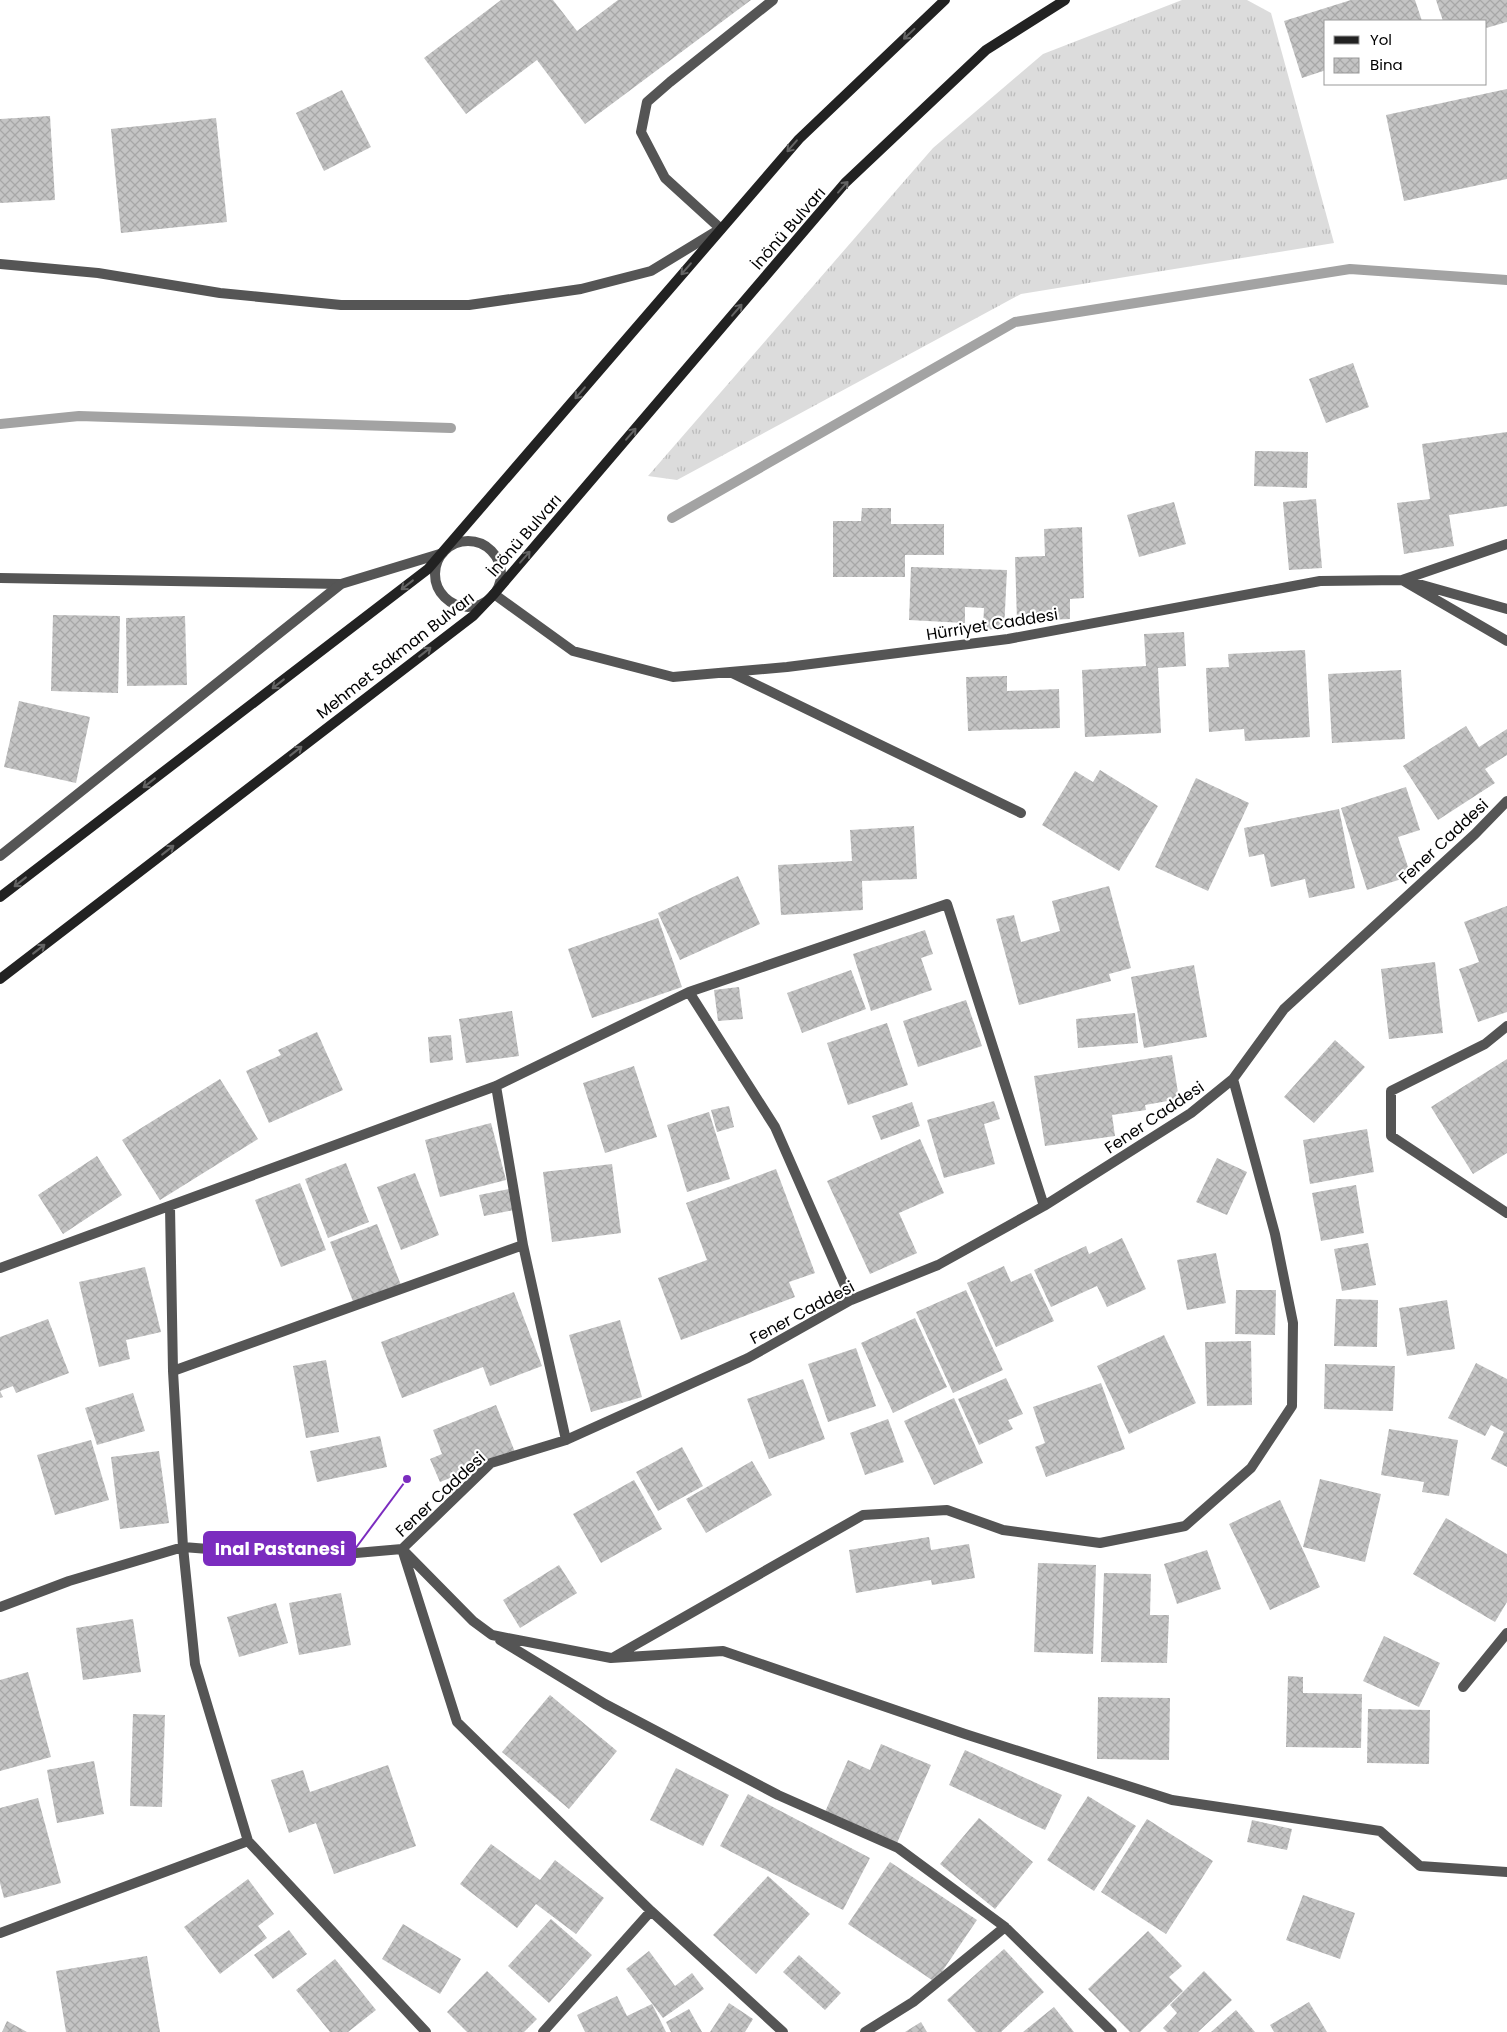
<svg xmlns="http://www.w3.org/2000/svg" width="1507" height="2032" viewBox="0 0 1507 2032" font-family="Poppins,sans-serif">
  <defs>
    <pattern id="grass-tufts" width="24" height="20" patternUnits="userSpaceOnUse" patternTransform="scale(1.25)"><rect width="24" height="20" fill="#dcdcdc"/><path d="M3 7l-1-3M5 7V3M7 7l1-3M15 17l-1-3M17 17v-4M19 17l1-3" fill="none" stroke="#bbb"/></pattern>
    <pattern id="building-cross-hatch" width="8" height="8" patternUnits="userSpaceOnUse" patternTransform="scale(1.25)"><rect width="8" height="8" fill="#c4c4c4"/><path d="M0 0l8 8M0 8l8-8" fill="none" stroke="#a7a7a7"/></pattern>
  </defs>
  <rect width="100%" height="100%" fill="#fff"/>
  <!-- grass -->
  <path fill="url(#grass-tufts)" d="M1182,0h65l24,13 63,230 -313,51 -344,186 -29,-4 285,-328 110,-94z"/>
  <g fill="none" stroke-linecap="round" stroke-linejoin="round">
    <!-- stream -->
    <path stroke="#a3a3a3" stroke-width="10" d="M0,424l79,-8 372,12
      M672,518l343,-196 335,-53 157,11"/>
  </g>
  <!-- building -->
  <path fill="url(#building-cross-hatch)" d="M501,0h52l24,31 41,-31h133l-166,124 -48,-64 -71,54 -42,-56z
    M1351,0h64l7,21h-96v49l-24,8 -18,-57z
    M1436,0h71v22l-21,6v-7h-43z
    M1507,89v90l-103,22 -18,-86z
    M342,90l29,57 -47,24 -28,-58z
    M50,116l5,84 -55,3v-84z
    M216,118l11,104 -106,11 -10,-104z
    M1353,363l16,44 -43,16 -17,-44z
    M1507,432v74l-58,9 5,31 -50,8 -7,-51 33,-4 -8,-55z
    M1255,451l53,1 -1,36 -53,-2z
    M1316,499l6,69 -33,2 -6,-68z
    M1174,502l12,42 -47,13 -12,-42z
    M862,508h29v16h53v31h-39v22h-72v-56h28z
    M1082,527l2,71 -14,1v20l-53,2 -2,-64 30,-1 -1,-27z
    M911,567l96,3 -3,60 -21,-1 1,-21 -19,-1v16l-56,-3z
    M53,615l67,1 -2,77 -67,-2z
    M185,616l2,69 -60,1 -1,-68z
    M1184,632l2,34 -28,2 3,65 -76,4 -3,-67 64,-4 -2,-32z
    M1305,650l5,87 -65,4 -1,-12 -35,3 -3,-64 23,-1 -1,-13z
    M1401,670l4,69 -73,4 -4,-69z
    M1007,676v15l52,-2 1,39 -92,3 -2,-54z
    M19,701l71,16 -14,66 -72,-16z
    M1466,726l13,21 28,-18v26l-22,14 10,14 -57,37 -35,-54z
    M1100,770l58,36 -39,65 -77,-46 33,-54 18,11z
    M1196,778l53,25 -41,88 -53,-24z
    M1406,787l14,43 -22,7 13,39 -44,14 -26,-82z
    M1339,809l16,79 -46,10 -4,-19 -34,8 -7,-33 -15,3 -5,-29z
    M914,826l3,53 -55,2 1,29 -82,5 -3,-50 74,-4 -2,-31z
    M738,876l22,48 -80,36 -22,-47z
    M1109,886l22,82 -22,6 2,7 -92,24 -23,-86 18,-4 7,27 39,-11 -8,-30z
    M1507,906v106l-29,10 -19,-53 20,-7 -15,-40z
    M658,918l24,69 -90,31 -24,-69z
    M925,930l8,24 -12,4 11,32 -61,21 -18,-57z
    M1435,962l8,71 -54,6 -8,-70z
    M1194,965l13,72 -63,11 -13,-71z
    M851,970l15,39 -64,24 -15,-40z
    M739,987l4,32 -25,2 -4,-31z
    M966,1000l16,46 -64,21 -15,-46z
    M512,1011l7,45 -53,7 -7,-44z
    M1135,1013l3,30 -60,5 -2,-29z
    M887,1023l21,62 -60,20 -21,-62z
    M317,1032l26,58 -74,33 -23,-52 35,-16 -3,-5z
    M451,1035l2,25 -23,3 -2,-26z
    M1335,1040l30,27 -51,56 -30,-26z
    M1172,1055l7,44 -34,6 1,5 -34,5 3,21 -70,10 -11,-70z
    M1507,1059v94l-34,21 -42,-67z
    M634,1066l23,71 -52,16 -22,-70z
    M220,1079l38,60 -98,61 -38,-60z
    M994,1101l6,18 -16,5 11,40 -51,14 -17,-58z
    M912,1102l8,24 -39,14 -9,-24z
    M729,1106l5,21 -17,5 -6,-22z
    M709,1112l21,67 -43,13 -20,-67z
    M491,1123l15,57 -66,17 -15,-57z
    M1367,1129l7,43 -64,12 -7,-44z
    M920,1139l24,54 -45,20 18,40 -47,21 -43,-93z
    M97,1156l25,39 -59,39 -25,-39z
    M1217,1158l30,14 -20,43 -31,-13z
    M346,1163l23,59 -41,16 -23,-59z
    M612,1164l9,69 -69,9 -9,-70z
    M776,1169l39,104 -26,9 6,15 -114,43 -23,-62 49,-18 -21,-57z
    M415,1173l24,62 -38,15 -24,-63z
    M300,1183l26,67 -45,17 -26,-67z
    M1356,1185l8,48 -43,8 -9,-48z
    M509,1189l5,21 -30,6 -5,-21z
    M377,1224l24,61 -47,19 -24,-62z
    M1122,1238l24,51 -39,18 -10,-21 -46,21 -17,-37 52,-24 3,8z
    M1368,1243l8,42 -34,6 -8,-42z
    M1216,1253l10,50 -39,7 -10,-50z
    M1004,1266l7,16 20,-9 23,48 -58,26 -29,-64z
    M145,1267l16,65 -35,8 4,19 -31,8 -20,-85z
    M966,1290l37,80 -50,23 -37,-81z
    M1236,1290h40l-1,45 -40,-1z
    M514,1292l28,74 -52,20 -7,-19 -81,31 -21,-56z
    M1336,1299l42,1 -1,47 -43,-1z
    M1447,1300l8,49 -48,7 -8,-48z
    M915,1318l32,69 -54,26 -32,-70z
    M48,1319l21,54 -53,20 -3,-7 -13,5 3,6 -3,1v-61z
    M620,1320l22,77 -51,15 -22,-77z
    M1164,1335l32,68 -67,31 -32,-68z
    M1251,1341l1,64 -45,1 -2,-64z
    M856,1348l20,58 -48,16 -20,-58z
    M326,1360l13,72 -33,6 -13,-72z
    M1476,1363l31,16v88l-16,-8 13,-27 -13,-7 -6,11 -37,-18z
    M1325,1364l70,2 -2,45 -69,-2z
    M1006,1378l17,36 -15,6 5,9 -34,16 -21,-46z
    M803,1379l22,60 -56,20 -22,-60z
    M1101,1383l24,66 -79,28 -11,-30 10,-4 -12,-36z
    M133,1393l12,38 -48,14 -12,-37z
    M954,1398l29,65 -49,22 -30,-64z
    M496,1405l19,47 -75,30 -10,-23 12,-5 -9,-24z
    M888,1419l16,43 -39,13 -15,-42z
    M1389,1429l69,11 -9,56 -27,-4 2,-10 -43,-7z
    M380,1436l7,31 -70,15 -7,-31z
    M91,1440l18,60 -54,15 -18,-60z
    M682,1447l21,39 -45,25 -22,-39z
    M159,1451l10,72 -49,6 -9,-72z
    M752,1461l20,34 -66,38 -20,-34z
    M1320,1479l61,15 -16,68 -62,-15z
    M634,1480l28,49 -61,34 -28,-49z
    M1280,1500l40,87 -50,23 -41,-86z
    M1446,1518l61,36v48l-12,20 -82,-48z
    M929,1537l2,13 38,-6 6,34 -43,7 -1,-5 -75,13 -7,-43z
    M1207,1550l14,39 -44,15 -13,-40z
    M1038,1563l58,2 -3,89 -59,-2z
    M559,1565l18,28 -57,35 -17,-28z
    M1104,1573l47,1 -1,41h19l-2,48 -66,-1z
    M341,1593l10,52 -52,10 -10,-52z
    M276,1603l12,40 -49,14 -12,-40z
    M133,1619l8,53 -58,8 -7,-52z
    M1384,1636l56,27 -21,44 -56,-26z
    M28,1672l23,85 -51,14v-91z
    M1288,1676l15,1v16l59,1 -1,54 -75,-1z
    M550,1695l67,56 -48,58 -67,-57z
    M1098,1697l72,1 -1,62 -72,-1z
    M1368,1709l62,1 -1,54 -62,-1z
    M133,1714l32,1 -3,92 -32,-1z
    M881,1744l50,21 -34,78 -72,-31 23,-52 22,10z
    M965,1750l97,45 -17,35 -96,-45z
    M94,1761l10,53 -47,9 -10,-53z
    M388,1765l28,81 -82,28 -18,-51 -27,10 -18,-53 32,-10 7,22z
    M676,1768l53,27 -26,51 -53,-26z
    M748,1794l122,64 -27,52 -123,-64z
    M1088,1796l48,30 -42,65 -47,-31z
    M38,1798l23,85 -57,15 -4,-15v-75z
    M979,1818l54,44 -38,47 -55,-45z
    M1147,1819l66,42 -47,73 -65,-42z
    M1252,1820l40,9 -5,21 -40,-8z
    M491,1844l49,36 15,-20 49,38 -28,36 -40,-30 -19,24 -57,-44z
    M890,1862l87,58 -42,62 -87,-58z
    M768,1876l42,38 -54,60 -43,-39z
    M248,1879l26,35 -16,12 9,12 -47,36 -36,-47z
    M1303,1895l52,18 -15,46 -54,-19z
    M551,1919l41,36 -43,48 -41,-37z
    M403,1924l58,35 -21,35 -58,-35z
    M289,1930l18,24 -34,25 -19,-24z
    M1148,1931l34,35 -13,11 14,14 -43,41h-10l-42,-43z
    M1004,1949l40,43 -43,40h-25l-29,-32z
    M649,1951l26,35 17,-13 12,16 -41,29 -37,-49z
    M799,1955l42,38 -16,17 -42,-38z
    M147,1956l13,76h-94l-10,-61z
    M335,1959l41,51 -28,22h-18l-34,-42z
    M487,1971l50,48 -13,13h-57l-20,-20z
    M1204,1971l28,29 -34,32h-31l-4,-4 14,-15 -7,-8z
    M617,1996l10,20 25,-12 14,28h-81l-8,-17z
    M1309,2002l18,30h-53l-4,-7z
    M729,2003l24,16 -8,13h-35z
    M1054,2007l20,25h-51z
    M689,2009l13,23h-31l-5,-10z
    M1236,2010l19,22h-44z
    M7,2021l20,11h-25z
    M921,2022l6,10h-22z"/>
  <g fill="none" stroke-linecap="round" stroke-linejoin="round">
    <!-- service -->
    <path stroke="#555" stroke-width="10" d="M721,229l-56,-51 -24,-46 6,-30 23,-20 103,-82
      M1463,1687l44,-54"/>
    <!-- minor -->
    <path stroke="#555" stroke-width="10" d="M0,264l98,9 122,20 121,12h128l112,-16 70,-18 69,-42
      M0,578l341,6
      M1402,580l105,61
      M1415,583l92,26
      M494,594l79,57 100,26 114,-10 221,-28 312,-58 82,-1 105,-36
      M730,672l291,141
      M689,992l86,135 76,173
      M1507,1026l-22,18 -94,47v45l116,77
      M496,1086l27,159 43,195
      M170,1207l3,164 10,176 12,117 53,177 178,191
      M0,1268l496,-182 193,-94 258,-88 97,302
      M173,1371l350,-126
      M402,1549l71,72 19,14 119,23 112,-7 242,83 207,66 208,31 40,35 87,6
      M403,1552l54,170 194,189 132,121
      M0,1607l69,-26 114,-34 127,10 92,-8 89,-86 75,-23 182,-82 103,-58 87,-35 106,-59 147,-93 42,-34 51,-70 191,-175 32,-33
      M500,1640l105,64 173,91 120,53 107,79 107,105
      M614,1657l249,-142 84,-5 56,20 97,13 85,-17 66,-58 41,-62 1,-83 -18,-89 -42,-155
      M0,1933l248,-92
      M543,2032l108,-121
      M865,2032l48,-30 92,-75"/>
    <!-- tertiary -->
    <path stroke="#555" stroke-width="10" d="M435 574a33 33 0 1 1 66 0a33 33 0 1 1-66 0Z
      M0,856l341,-272 102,-31"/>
    <!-- secondary -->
    <path stroke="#222" stroke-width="10" d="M0,897l428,-328 371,-430 146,-139
      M0,979l473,-363 21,-22 351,-411 141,-133 79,-50"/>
  </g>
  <!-- one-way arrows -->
  <defs><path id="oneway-shaft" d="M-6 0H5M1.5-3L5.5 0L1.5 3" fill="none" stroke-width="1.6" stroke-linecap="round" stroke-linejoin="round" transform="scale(1.25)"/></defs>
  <g stroke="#646464">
    <use href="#oneway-shaft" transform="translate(909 34) rotate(137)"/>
    <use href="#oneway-shaft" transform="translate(792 146) rotate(131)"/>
    <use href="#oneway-shaft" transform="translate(843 187) rotate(-48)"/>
    <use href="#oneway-shaft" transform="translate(686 269) rotate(131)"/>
    <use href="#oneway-shaft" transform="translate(737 310) rotate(-49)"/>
    <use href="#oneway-shaft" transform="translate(580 393) rotate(131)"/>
    <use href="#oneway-shaft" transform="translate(631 434) rotate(-49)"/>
    <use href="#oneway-shaft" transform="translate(525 557) rotate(-49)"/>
    <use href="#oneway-shaft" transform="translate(407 585) rotate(142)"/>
    <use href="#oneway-shaft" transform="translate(425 652) rotate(-38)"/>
    <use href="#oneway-shaft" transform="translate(278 684) rotate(142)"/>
    <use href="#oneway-shaft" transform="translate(296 751) rotate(-38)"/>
    <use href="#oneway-shaft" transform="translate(149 783) rotate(142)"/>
    <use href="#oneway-shaft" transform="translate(168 850) rotate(-38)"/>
    <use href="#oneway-shaft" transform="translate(20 882) rotate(142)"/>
    <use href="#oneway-shaft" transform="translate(39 949) rotate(-38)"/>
  </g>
  <g text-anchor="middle" stroke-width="4.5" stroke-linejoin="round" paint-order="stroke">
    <!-- street labels -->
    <g font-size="16" fill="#000" stroke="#fff">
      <text transform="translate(788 228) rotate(-49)" y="6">İnönü Bulvarı</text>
      <text transform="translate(524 535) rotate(-49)" y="6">İnönü Bulvarı</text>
      <text transform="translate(992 624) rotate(-9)" y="6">Hürriyet Caddesi</text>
      <text transform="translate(395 655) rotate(-38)" y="6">Mehmet Sakman Bulvarı</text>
      <text transform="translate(1443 841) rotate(-43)" y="6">Fener Caddesi</text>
      <text transform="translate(1154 1117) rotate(-34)" y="6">Fener Caddesi</text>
      <text transform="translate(802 1312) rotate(-28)" y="6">Fener Caddesi</text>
      <text transform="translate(440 1494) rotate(-43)" y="6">Fener Caddesi</text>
    </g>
  </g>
  <!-- callouts -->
  <path fill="none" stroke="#7b2cbf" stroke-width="2" d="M407 1479L355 1549"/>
  <circle fill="#7b2cbf" stroke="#fff" stroke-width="2" cx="407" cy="1479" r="5"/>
  <rect fill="#7b2cbf" stroke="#7b2cbf" stroke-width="2" x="204" y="1532" width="151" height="33" rx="5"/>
  <g font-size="18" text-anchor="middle" font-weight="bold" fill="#fff">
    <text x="280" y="1555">Inal Pastanesi</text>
  </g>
  <!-- legend -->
  <rect x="1324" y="20" width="162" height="65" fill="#ffffff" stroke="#999999"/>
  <rect x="1334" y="36" width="25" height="8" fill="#222222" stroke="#999999"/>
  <text x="1370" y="45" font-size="15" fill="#000000">Yol</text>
  <rect x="1334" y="58" width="25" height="15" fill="url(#building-cross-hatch)" stroke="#999999"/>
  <text x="1370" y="70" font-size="15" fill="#000000">Bina</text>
</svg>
